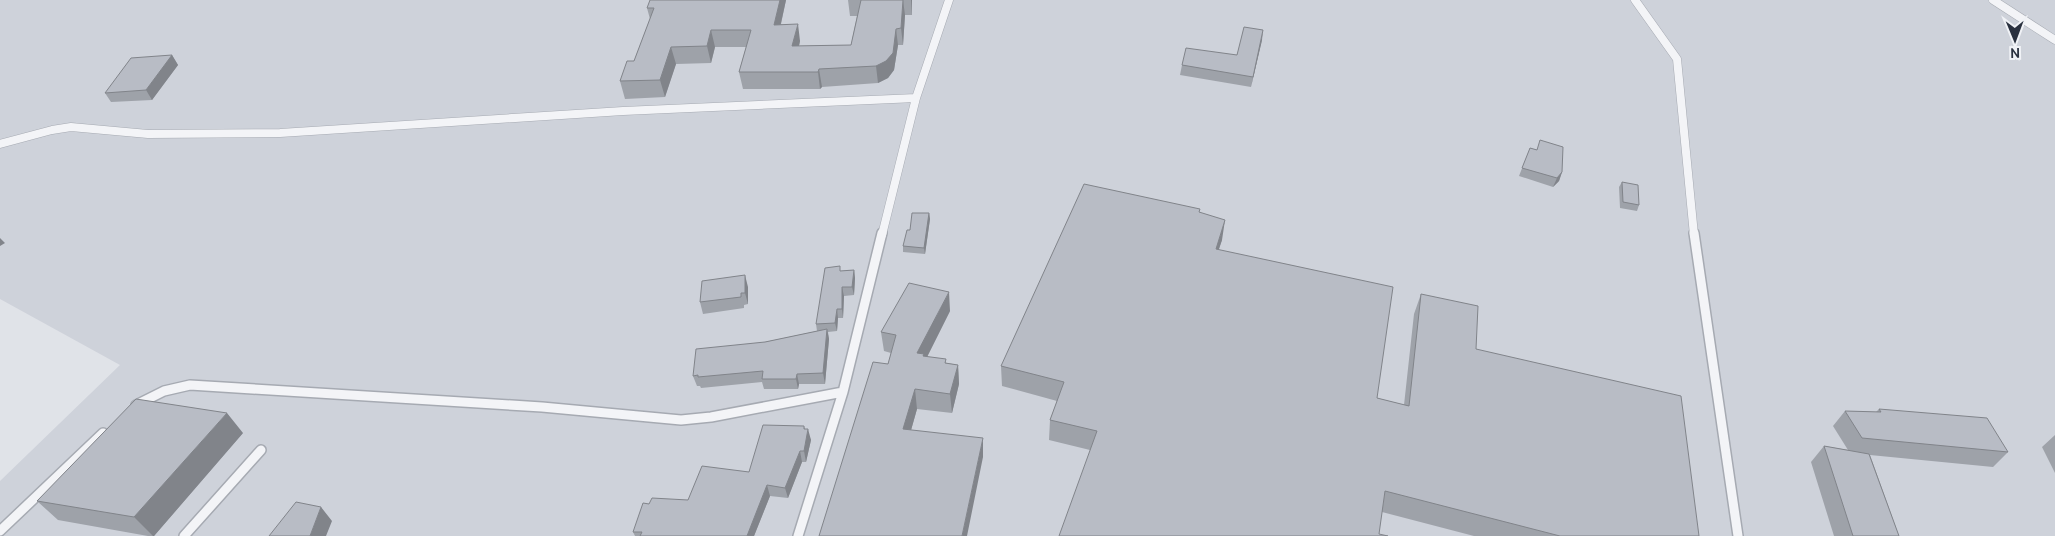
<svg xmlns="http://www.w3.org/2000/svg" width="2055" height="536" viewBox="0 0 2055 536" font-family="Cabin,sans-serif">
  <rect width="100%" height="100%" fill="#e0e3e8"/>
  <!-- built -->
  <path fill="#ced2da" d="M0,0h2055v536h-2055v-55l120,-116 -120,-66z"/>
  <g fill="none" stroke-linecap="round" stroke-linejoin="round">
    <!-- lane-far1 casing -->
    <g stroke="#a6aab2" stroke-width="9">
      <path id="lane-far1" d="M1635,0l42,59 17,176
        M1993,0l62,40
        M0,144l52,-14 19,-3 77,7 132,-1 343,-22 293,-13
        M882,235l34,-137 33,-98"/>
    </g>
    <!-- lane casing -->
    <g stroke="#a6aab2" stroke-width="12">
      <path id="lane" d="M1694,233l44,303
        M136,405l28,-14 26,-6 352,22 139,13 30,-3 132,-25
        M0,531l103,-98
        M184,536l77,-86
        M798,536l45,-144 39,-159"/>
    </g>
    <!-- lane-far1 -->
    <use href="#lane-far1" stroke="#f3f4f7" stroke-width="8"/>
    <!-- lane -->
    <use href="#lane" stroke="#f3f4f7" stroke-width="9"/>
  </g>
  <!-- wall -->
  <path fill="#9ea2a9" d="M786,0l-5,24 19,17 -1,5 52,-1 6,-29h-7l-2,-16h64v15h-7l-2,30h-5l-4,25 -6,8 -10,5 -56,4 -2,2h-77l-4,-17 7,-25h-31l-4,16 -35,1 -11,33 -40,2 -5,-18 14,-20 16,-42 -3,-11z
    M1262,40l-11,47 -71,-12 2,-10 55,-10z
    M172,55l6,10 -26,35 -41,2 -6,-9z
    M1530,148l7,2 25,22 -3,9 -6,6 -34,-11z
    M1622,182l17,23 -2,6 -17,-3 -1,-21z
    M1200,212l22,28 -3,9 158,149 27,7 10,-91 7,-20 55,55 223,187h-225l-92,-24 -292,-62 -41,-10 1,-20 7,-19 -55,-15 -1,-20z
    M929,213l1,6 -5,35 -22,-2v-6l7,-16z
    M854,270l1,8 -1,17 -10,1 -1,22h-5l-1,13 -9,1 1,7 -4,45h-26l-1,5h-34l-2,-7 -61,6 -1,-2h-3l-4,-10 72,-34 52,-11 -1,-7 25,-53z
    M748,287v17l-4,1v3l-41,6 -3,-12z
    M950,311l-23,46 20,6 11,2 1,19 -7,29 -35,-4 -6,21 72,27 -164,79 69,-172 3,-11 -7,-2 -3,-19z
    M1879,409l129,43 -15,15 -123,-12 29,81h-65l-23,-74 13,-16 24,4 -15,-24 12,-15 31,1z
    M804,426l1,3 6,11 -5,22h-4l-14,36 -18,-2 -16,40h-119l-2,-4 16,-28 39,-4 61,-28z
    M243,433l-89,103h-6l-90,-16 -21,-19z
    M2055,435v38l-13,-26z"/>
  <!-- shaded-wall -->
  <path fill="#81848a" d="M780,0h6l-9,41 -3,-16z
    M903,0l2,15 -2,30 -2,-17z
    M911,0h1v15z
    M798,24l2,17 -5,22 -3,-17z
    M896,29l2,16 -4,25 -6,8 -10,5 -2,-17z
    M711,30l4,17 -4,16 -4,-17z
    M1263,30l-1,10 -11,47 2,-10z
    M671,47l5,17 -11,33 -5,-17z
    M172,55l6,10 -26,35 -6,-10z
    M819,69l3,18 -2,2 -2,-17z
    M1562,172l-3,9 -6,6 4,-9z
    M929,213l1,6 -5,35 -1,-6z
    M1225,220l-3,20 -10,29 4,-20z
    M0,238l5,5 -5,3z
    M854,270l1,8 -1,17 -2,-8z
    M745,275l3,12v17l-3,-11z
    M842,287l2,9 -1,22 -1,-9z
    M949,292l1,19 -25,50 -8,-8z
    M837,309l1,9 -1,13 -2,-8z
    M827,329l2,10 -4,45 -2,-11z
    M958,365l1,19 -7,29 -2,-19z
    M797,374l2,10 -1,5 -2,-10z
    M915,389l2,20 -11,39 -3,-19z
    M227,413l16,20 -89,103h-1l-19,-19z
    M808,429l3,11 -5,22 -2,-11z
    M983,438v19l-16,79h-5z
    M800,451l2,11 -14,36 -3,-10z
    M767,485l3,11 -16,40h-7z
    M321,507l11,14 -6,15h-16z"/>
  <!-- building -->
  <path fill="#b8bcc5" stroke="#81848a" d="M650,0h130l-6,25 24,-1 -6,22 59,-1 10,-45h42l-2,28 -5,1 -3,24 -7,8 -10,5 -57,3 -1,3h-79l12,-42h-40l-4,16 -36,1 -11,33 -40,1 7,-20h7l20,-53h-7z
    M1244,27l19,3 -10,47 -71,-12 4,-17 51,7z
    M172,55l-26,35 -41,3 26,-35z
    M1540,140l23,7 -1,25 -5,6 -35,-10 8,-20 7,2z
    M1622,182l16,3 1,20 -16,-3z
    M1084,184l116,25 -1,3 26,8 -9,29 177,38 -16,111 32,8 12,-112 57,12 -2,43 205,47 18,140h-139l-175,-45 -6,43 9,2h-329l38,-105 -47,-11 14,-38 -63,-16z
    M912,213h17l-5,35 -21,-2 4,-16h3z
    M840,266v5l14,-1 -2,17h-10v22h-5l-2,14 -19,1 9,-56z
    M745,275v18h-4v4l-41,5 2,-21z
    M909,283l40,9 -32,61 7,1 -1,2 23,3 -1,4 13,2 -8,29 -35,-5 -12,40 80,9 -21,98h-143l54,-174 15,2 8,-29 -15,-3z
    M827,329l-4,44 -26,1 -1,5h-34l1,-8 -65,6v-2l-5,1 3,-27 69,-7z
    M136,399l91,14 -93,104 -97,-16z
    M1879,409l108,9 21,34 -146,-14 -17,-27 36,1z
    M763,425l41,1v3h4l-4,22h-4l-15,37 -18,-3 -20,51h-107l2,-4h-9l10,-29 6,1 3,-6 36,2 14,-34 47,6z
    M1824,446l45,8 30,82h-46z
    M296,502l25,5 -11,29h-41z"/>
  <!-- north arrow -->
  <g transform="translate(2015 40) rotate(179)" stroke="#f0f2f6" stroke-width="4" paint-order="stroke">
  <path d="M0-4L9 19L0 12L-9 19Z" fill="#2a313f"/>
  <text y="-8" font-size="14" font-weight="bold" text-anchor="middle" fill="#2a313f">N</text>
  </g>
</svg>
